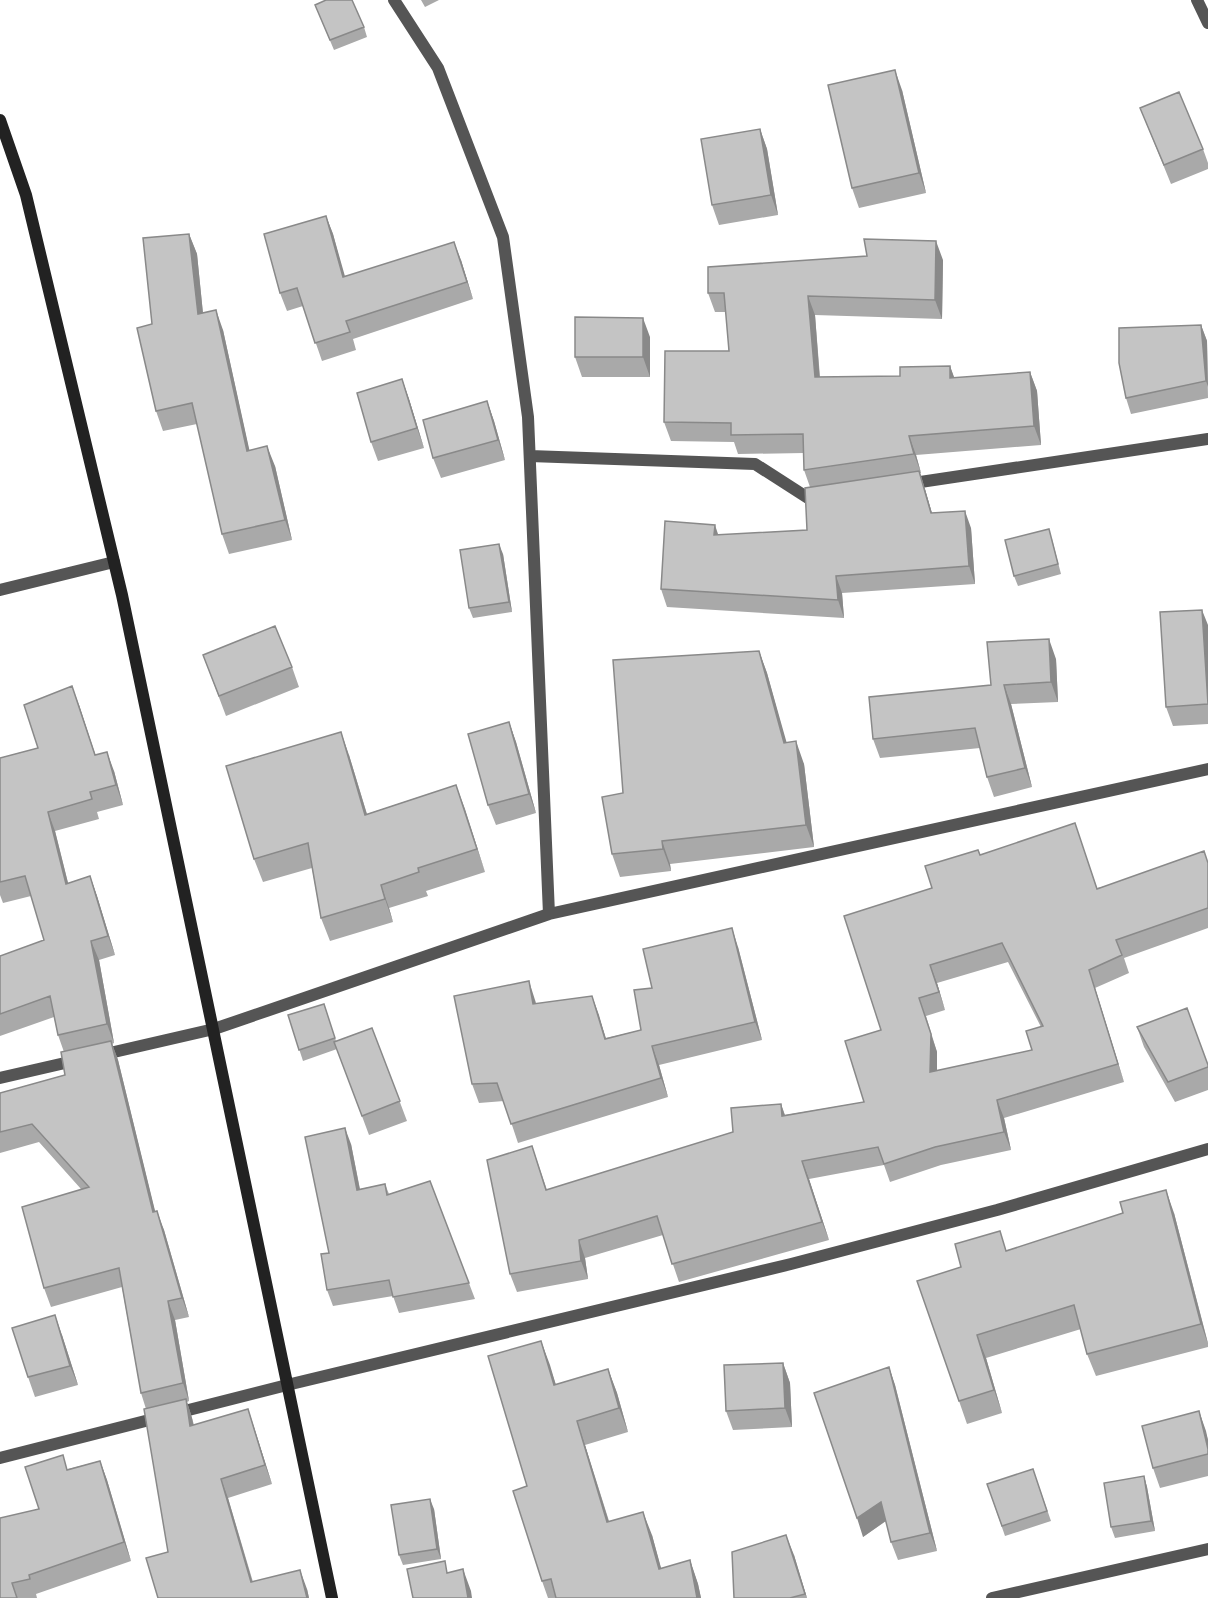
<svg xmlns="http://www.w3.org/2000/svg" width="1208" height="1598" viewBox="0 0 1208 1598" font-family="'Exo 2',sans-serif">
  <rect width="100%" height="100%" fill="#fff"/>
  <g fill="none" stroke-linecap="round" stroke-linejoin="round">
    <!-- street -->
    <path stroke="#555" stroke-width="12" d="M394,0l44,68 65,169 25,180 21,497
      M1197,0l11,23
      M530,456l225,8 53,34 13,-2
      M907,484l301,-45
      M0,590l114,-28
      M101,1055l113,-26 335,-115 659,-145
      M0,1078l78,-18
      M0,1458l287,-73 504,-121 206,-54 211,-61
      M992,1598l216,-49"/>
    <!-- secondary -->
    <path stroke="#222" stroke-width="12" d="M0,120l26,75 96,400 210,1003"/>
  </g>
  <!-- wall -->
  <path fill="#a9a9a9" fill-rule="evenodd" d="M421,0h18l-14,7z
    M315,5l49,22 3,10 -33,13z
    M902,90l24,103 -67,15 -7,-20z
    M1140,108l63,41 5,14v6l-37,15z
    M760,129l7,20 11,66 -59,10 -7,-20z
    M326,216l7,18 11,42 117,-16 12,39 -120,40 3,11 -34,11 -19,-55 -16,5 -7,-18z
    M189,234l8,20 6,59 20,17 26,120 26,16 17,74 -63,14 -7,-20 -25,-110 -34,7 -7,-20 -4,-87z
    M943,260l-1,59 -127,-4 5,62 80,-1 50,-10 4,12 76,-6 7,19 4,54 -125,10 5,18h-1l12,40 39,15 4,56 -133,9 2,25 -177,-11 -6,-18 57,-54 89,-5 3,-43 -6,-17v-17l-66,1 -4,-12 -63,-1 -7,-19 65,-71 -3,-39h-11l-7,-19z
    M1201,325l6,16 1,57 -77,16 -5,-16z
    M650,337v40h-68l-7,-20z
    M402,379l7,20 15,49 -46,13 -7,-19z
    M487,401l7,20 11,39 -64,18 -8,-20z
    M1052,539l9,35 -43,12 -4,-10z
    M503,554l9,58 -39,6 -4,-10z
    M1208,625v99l-35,2 -7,-19z
    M759,651l8,22 19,70 18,21 10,83 -144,17 1,7 -51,6 -8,-23 11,-61z
    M203,655l89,12 7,20 -73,29z
    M1056,659l2,43 -47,2 21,83 -38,10 -7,-20 -7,-29 -100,10 -7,-19 118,-54z
    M79,705l16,50 19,16 9,34 -26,7 2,7 -44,12 13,52 22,-7 7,20 18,59 -16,5 15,83 -2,1 6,16 37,152 9,18 25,87 -14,3 14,81 -2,1 5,16 2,7 54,-16 24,75 -44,14 25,84 54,7 2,9h-151l10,-46 -22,-143 -5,-16 -19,-106 -71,20 -7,-19 37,-99 -42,-47 -39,11v-60l65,-18 -1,-23 -6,-17 -4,-18 -54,19v-80l44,-16 -13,-44 -28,7 -3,-8v-137l38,-10z
    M509,722l7,20 20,71 -40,12 -8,-20z
    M349,755l18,59 89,-29 29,87 -59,19 2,5 -39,12 4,14 -63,19 -9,-23 -9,-50 -49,14 -9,-23z
    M1081,841l16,47 111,-25v65l-84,30 5,15 -34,15 29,94 -120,36 7,32 -70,15 -51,17 -6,-17 -75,14 20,61 -150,42 -16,-47 -78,23 3,21 -71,13 -7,-18 22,-128 15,44 186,-58 48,-28 4,11 79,-13 17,-72 51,-142 48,-33zM1008,962l33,65 -9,23 -95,21v-19l-11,-36 19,-6 -8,-27z
    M738,947l24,93 -103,25 9,32 -150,46 -14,-42 -25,2 -7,-19 63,-84 1,4 56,-8 14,42 35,-8 11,-42z
    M324,1004l12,37 36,-13 35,93 -38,14 -32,-86 -34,12 -15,-46z
    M1137,1027l71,38v25l-33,12 -31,-55z
    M351,1144l9,45 25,-5 4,10 41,-13 45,118 -76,14 -6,-17 -60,10 -6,-16 2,-37z
    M1174,1213l34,130v4l-112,29 -9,-22 -6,-25 -95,29 16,55 -35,11 -8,-23 2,-134 46,-17z
    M62,1335l16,50 -43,12 -7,-20z
    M541,1341l15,44 52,-16 9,24 11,39 -43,13 24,76 43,14 9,34 29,-9 8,24 3,14h-153l-6,-17 -15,-95z
    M783,1363l7,20 2,44 -59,3 -7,-19z
    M889,1367l6,18 42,166 -39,9 -7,-18 -5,-21 -23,16z
    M1199,1411l9,29v36l-48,12 -7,-20z
    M100,1461l7,19 24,81 -95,33 1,4h-37l39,-89 29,-40z
    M1033,1469l18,52 -46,15 -18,-52z
    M1144,1476l3,11 8,44 -40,7 -4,-11z
    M434,1509l7,50 -38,6 -4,-10z
    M794,1555l13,43h-73z"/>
  <!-- shaded-wall -->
  <path fill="#898989" d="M895,70l7,20 24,103 -7,-20z
    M760,129l7,20 11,66 -7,-20z
    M326,216l7,18 17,60 -7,-17z
    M189,234l8,20 8,80 -7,-20z
    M936,241l7,19 -1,59 -7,-19z
    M454,242l7,18 12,39 -6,-17z
    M808,296l7,19 6,81 -6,-19z
    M216,310l7,20 31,141 -7,-20z
    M643,318l7,19v40l-7,-20z
    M1201,325l6,16 1,46 -2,-6z
    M950,366l7,19 -7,-7z
    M1030,372l7,19 4,54 -7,-19z
    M402,379l7,20 15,49 -7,-20z
    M487,401l7,20 11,39 -7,-20z
    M909,436l7,19 5,18 -7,-19z
    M267,446l8,20 17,74 -7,-20z
    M919,471l6,18 12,42 -6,-18z
    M965,511l6,17 4,56 -6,-18z
    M715,525l6,18 -7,-8z
    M499,544l4,10 9,58 -3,-10z
    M836,576l6,17 2,25 -6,-18z
    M1202,610l6,15v77z
    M1049,639l7,20 2,43 -7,-20z
    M759,651l8,22 26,92 -9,-22z
    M1004,685l7,19 21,83 -7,-19z
    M72,686l7,19 23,70 -7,-20z
    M509,722l7,20 20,71 -7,-19z
    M341,732l8,23 25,83 -9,-23z
    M796,741l8,23 10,83 -8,-22z
    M107,752l7,19 9,34 -7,-20z
    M456,785l9,24 20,63 -8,-23z
    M48,812l7,19 18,72 -7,-19z
    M662,841l8,23 1,7 -8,-22z
    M90,876l7,20 18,59 -7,-19z
    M381,885l8,23 4,14 -8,-23z
    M732,928l6,19 24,93 -7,-18z
    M91,941l8,19 15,83 -7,-19z
    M930,965l7,18 8,27z
    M1089,970l6,18 29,94 -6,-18z
    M529,981l6,19 5,23 -7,-19z
    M592,996l7,19 12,42 -6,-18z
    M919,998l18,54v38l-7,-18z
    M111,1041l7,19 42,171 -7,-19z
    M652,1046l7,19 9,32 -7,-19z
    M997,1100l7,18 7,32 -7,-18z
    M781,1104l6,18 -5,-6z
    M345,1128l6,16 12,62 -6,-16z
    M802,1161l7,18 20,61 -7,-18z
    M1166,1190l8,23 34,131 -7,-20z
    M157,1211l7,19 25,87 -7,-19z
    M579,1240l6,18 3,21 -7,-18z
    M168,1301l7,19 14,81 -6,-18z
    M55,1315l7,20 16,50 -8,-19z
    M977,1335l9,23 16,55 -8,-23z
    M541,1341l9,24 13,44 -9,-24z
    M783,1363l7,20 2,44 -7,-19z
    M889,1367l6,18 42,166 -7,-18z
    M608,1369l9,24 11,39 -9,-24z
    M186,1399l6,19 5,27 -7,-19z
    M248,1409l6,18 18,57 -7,-19z
    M1199,1411l7,20 2,9v9z
    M577,1421l8,24 31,100 -9,-23z
    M100,1461l7,19 24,81 -7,-19z
    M1144,1476l3,11 8,44 -4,-10z
    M221,1479l7,19 29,100 -6,-16z
    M430,1499l4,10 7,50 -4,-10z
    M881,1502l6,18 -24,17 -6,-19z
    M643,1512l9,23 16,58 -9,-24z
    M786,1535l8,20 13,43 -2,-4z
    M690,1560l8,24 3,14h-4z
    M463,1569l8,22 1,7h-4z
    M300,1570l7,19 2,9h-2z"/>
  <!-- building -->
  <path fill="#c4c4c4" stroke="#898989" stroke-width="1.5" fill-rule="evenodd" d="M326,0h26l12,27 -34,13 -15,-35z
    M895,70l24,103 -67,15 -24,-103z
    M1179,92l24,57 -39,16 -24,-57z
    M760,129l11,66 -59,10 -11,-66z
    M326,216l17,61 111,-35 13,40 -121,39 4,11 -35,11 -18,-55 -17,5 -16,-59z
    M189,234l9,80 18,-4 31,141 20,-5 18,74 -63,14 -30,-131 -36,8 -19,-83 15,-4 -9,-86z
    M864,239l72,2 -1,59 -127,-4 7,81 85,-1v-9l50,-1v12l80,-6 4,54 -125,10 5,18 -110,16 -1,-36 -72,1v-12l-67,-1 1,-71h64l-5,-58h-16v-26l159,-11z
    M575,317l68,1v39h-68z
    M1201,325l5,56 -80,17 -7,-35v-35z
    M402,379l15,49 -46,14 -14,-49z
    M487,401l11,39 -65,18 -10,-38z
    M919,471l12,42 34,-2 4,55 -133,10 2,24 -177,-11 4,-68 50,4 -1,10 93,-5 -2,-42z
    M1049,529l9,35 -44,12 -9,-36z
    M499,544l10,58 -40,6 -9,-58z
    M1202,610l6,94 -42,3 -6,-95z
    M275,626l17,41 -73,29 -16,-41z
    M1049,639l2,43 -47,3 21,83 -38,9 -12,-49 -102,11 -4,-42 122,-12 -4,-43z
    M759,651l25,92 12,-2 10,84 -144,16 1,8 -51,5 -10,-57 21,-4 -10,-133z
    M72,686l23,69 12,-3 9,33 -26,7 2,7 -44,13 18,72 24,-8 18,60 -17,5 16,83 -49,11 -8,-39 -50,18v-58l44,-16 -19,-64 -25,6v-124l38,-10 -14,-43z
    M509,722l20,72 -41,11 -20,-71z
    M341,732l24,83 91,-30 21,64 -59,19 1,4 -38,13 4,14 -64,19 -13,-75 -54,16 -28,-93z
    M1075,823l22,66 107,-38 4,12v45l-92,32 6,15 -33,15 29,94 -121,36 7,32 -69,15 -51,17 -6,-17 -76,14 20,61 -150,42 -15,-48 -78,24 2,21 -71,13 -23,-114 45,-14 14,44 187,-58 -2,-24 50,-4 1,12 82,-14 -19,-61 36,-11 -37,-114 88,-28 -7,-22 53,-16 2,5zM1002,943l41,83 -17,5 6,19 -102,22 1,-38 -12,-36 20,-6 -9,-27z
    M732,928l23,94 -103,24 9,32 -150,46 -14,-41 -25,1 -18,-88 75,-15 4,23 59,-8 13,43 36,-9 -7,-40 18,-2 -9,-39z
    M324,1004l11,34 -36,12 -11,-35z
    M1187,1008l21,57v2l-40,15 -31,-55z
    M372,1028l28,73 -38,15 -28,-74z
    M111,1041l42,171 4,-1 25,87 -14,3 15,82 -42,10 -22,-125 -75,20 -22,-81 67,-20 -57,-63 -32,8v-39l65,-18 -4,-23z
    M345,1128l12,62 28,-6 2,11 43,-14 39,102 -76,14 -4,-17 -62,10 -6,-36 8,-1 -24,-116z
    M1166,1190l35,134 -114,30 -13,-49 -97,30 17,55 -35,11 -42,-120 44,-14 -6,-23 45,-13 6,20 117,-38 -3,-11z
    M55,1315l15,51 -42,11 -16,-49z
    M541,1341l13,44 54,-16 11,39 -42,13 30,101 36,-10 16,57 31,-9 7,38h-141l-5,-19 -9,2 -29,-90 14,-5 -39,-130z
    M783,1363l2,45 -59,3 -2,-46z
    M889,1367l41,166 -39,9 -10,-40 -24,16 -43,-125z
    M186,1399l4,27 58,-17 17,56 -44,14 30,103 49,-12 7,28h-149l-12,-40 22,-6 -24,-143z
    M1199,1411l9,38v5l-55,14 -11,-42z
    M63,1455l4,15 33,-9 24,81 -95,33 1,4 -18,4 5,15h-17v-80l39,-9 -14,-42z
    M1033,1469l14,42 -45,15 -15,-42z
    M1144,1476l7,45 -40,6 -7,-44z
    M430,1499l7,50 -38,6 -8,-50z
    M786,1535l19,59 -15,4h-56l-2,-46z
    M445,1561l2,12 16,-4 5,29h-55l-6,-29z"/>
</svg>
